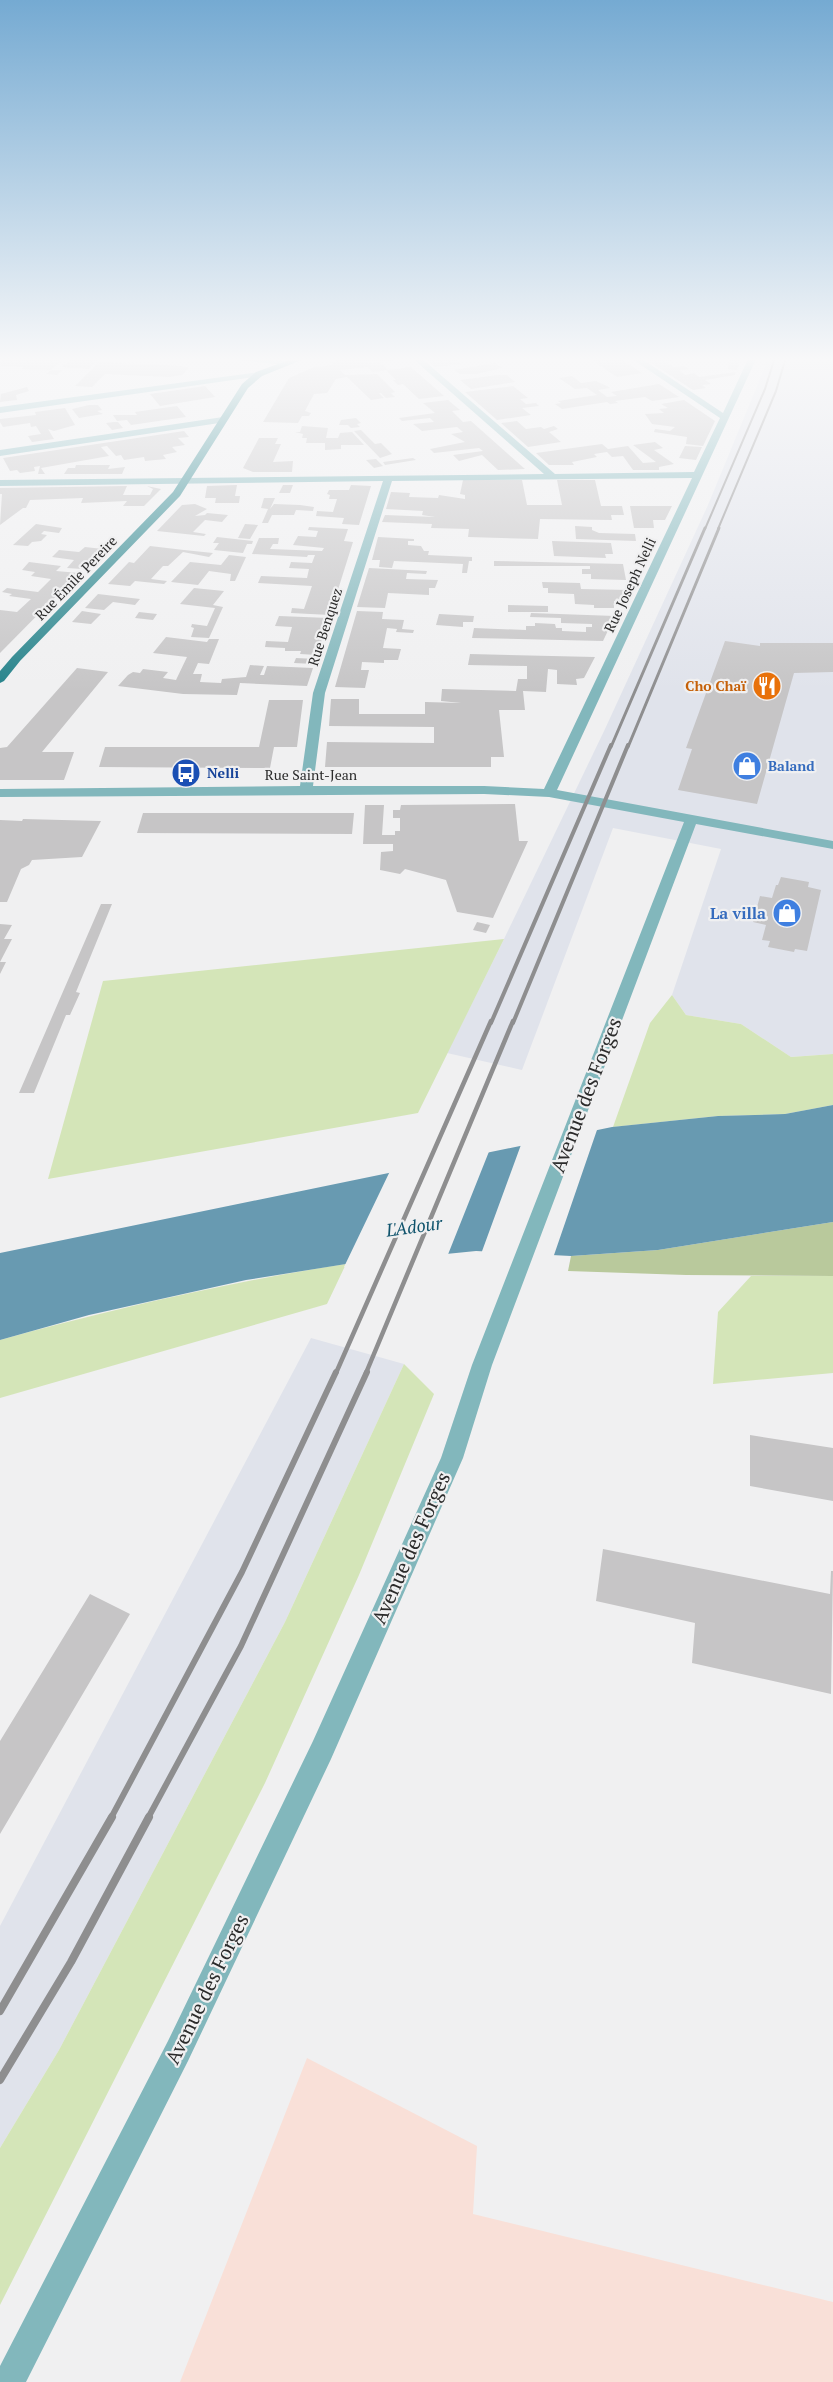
<svg xmlns="http://www.w3.org/2000/svg" width="833" height="2382" viewBox="0 0 833 2382" font-family="'PT Serif',serif">
  <rect width="100%" height="100%" fill="#f0f0f1"/>
  <!-- built -->
  <path fill="#e0e3eb" d="M769,357h64v697l-42,3 -50,-33 -55,-9 -14,-20 49,-146 -108,-21 -91,242 -75,-17 57,-114 101,-210 103,-224z
    M311,1338l93,26 -119,258 -226,428 -59,98v-222z"/>
  <!-- industrial -->
  <path fill="#f9e0d8" d="M307,2058l170,88 -4,68 360,88v80h-653z"/>
  <!-- green -->
  <path fill="#d4e5b8" d="M504,939l-86,174 -370,66 55,-198z
    M672,995l14,20 55,9 50,33 42,-3v51l-48,9 -67,2 -105,11 37,-104z
    M346,1264l-19,40 -327,94v-58c114,-31 229,-58 346,-76z
    M751,1276h82v97l-120,11 5,-72z
    M404,1364l30,30 -75,181 -94,208 -265,522v-157l59,-98 226,-428z"/>
  <!-- forest -->
  <path fill="#b9c99c" d="M833,1222v54l-147,-1 -118,-4 3,-15 87,-6z"/>
  <!-- water -->
  <path fill="#689ab1" d="M833,1105v117l-175,28 -87,6 -95,-5 -130,13 -100,16 -157,35 -89,25v-87l612,-126 106,-11 67,-2z"/>
  <!-- pier -->
  <path fill="#f0f0f1" d="M598,1127l-45,131 -72,-4 41,-112z
    M490,1149l-43,108 -103,10 47,-98z"/>
  <!-- building -->
  <path fill="#c6c5c6" d="M0,357h65l-14,13h11l-5,5 -11,-1 5,-4 -30,-1 2,-2 -22,-1z
    M75,357l23,1 -2,2h2l-9,9 -28,-2z
    M352,357h48l3,3 -23,2 -19,-1 9,2 10,-1 8,8 23,-3 33,29 -25,3 -16,-15 -5,1 -5,-5h3l-10,-10 -13,2 -5,-5 -28,3 5,5 32,-1 18,18 -4,1 4,4 -9,1 -5,-5h-2l5,5 -13,2 -24,-23 -11,2 -9,14 -13,1 -9,17 6,2 -2,3h-7l-4,7 -35,-1 26,-44 25,-11 20,-2 -3,-4z
    M424,357h29l8,7 -26,3z
    M587,357h31l24,16 -25,4z
    M642,357h44l-20,5 8,5 10,-1 5,3 -10,1 6,5 9,-2 5,4 37,-5 -1,3 -30,5 6,4 -9,1 4,3 -13,2z
    M726,357h16l-5,13 -9,-1 1,-9h-4z
    M99,362l83,4 7,2 -7,7 -13,2 -64,-3 -13,13 -17,-1z
    M495,363l7,5 -26,6h-16l-6,-4z
    M498,375h9l8,7 -44,7 -11,-9z
    M572,376l9,7 15,-2 11,5 3,2 -12,2 9,7 10,-1 -6,-4 48,-8 20,13 -27,4 -7,-4 -30,4 3,2 -8,1 -3,-2 -45,7 -7,-5 6,-1 -3,-2 39,-6 -10,-7 -12,1 -16,-11z
    M205,386l10,11 -55,9 -10,-12z
    M513,386l15,12 -8,1 6,5 10,-1 3,3 -17,2 9,7 -34,5 -32,-28z
    M27,387l2,4 -13,4 1,5 -17,2 1,-8z
    M448,400l12,10 -8,1 11,11 8,-1 54,48 -27,1 -16,-15 -23,6 -6,-6 30,-4 -4,-3 -45,5 -4,-4 35,-7 -14,-8 12,-2 -6,-5 -35,4 -9,-7 21,-2 -4,-4 -28,3 -3,-3 36,-5 -12,-10z
    M684,400l31,21 -12,25 -17,-2 1,-7 -33,-5 1,-3 15,2 5,-4 -23,-3 -7,-10 19,-1 -5,-4 9,-1 -7,-4z
    M89,405h9l4,5 -5,1 6,3 -24,4 -7,-9z
    M177,406l9,11 -55,8 -4,-5 -10,1 -4,-6h24l-2,-3z
    M65,408l10,17 -21,6 -6,-2 6,10 -22,3 -4,-6 13,-2 -5,-8 -5,1 -1,-4 -27,4 -3,-5v-3l36,-4 -1,-3z
    M356,418l5,5 -4,1 3,3 -9,1 -3,-3h-9l2,-5z
    M517,421l9,8 15,-2 3,2 10,-3 4,3 -9,3 12,10 -33,5 -27,-24z
    M114,422h4l5,6 -11,2 -6,-7z
    M302,426l26,2 -2,10h12l2,-5 12,-1 12,13h-23v4l-16,1v-7h-19l1,-5h-5l1,-4 -8,-2h5z
    M361,430l14,14 6,-1 11,11 -12,4 -26,-27z
    M184,431l5,6 -11,1 7,7 -13,2 5,5 -14,3 3,4 -21,2 -1,-4 -20,3 -3,-5 -5,1 -9,-10 -6,1 8,9 -68,12 4,6h-7l2,-8 -6,1 1,4 -15,2 -3,-3 -7,1 -7,-13z
    M259,438h19l-3,6h6l-8,18 20,-1 -1,11h-39l-10,-4z
    M655,442l8,6 -9,2 20,14 -15,3v3h-26l-10,-14 -11,1 -5,-5 -13,2 3,3 -25,5 2,3h-25l-13,-12 66,-9 6,5 20,-3 15,17 13,-1 -23,-17z
    M685,446l17,1 -6,13 -17,-2z
    M413,458l3,2 -31,5 -2,-3z
    M376,459l7,7 -9,2 -8,-8z
    M76,465h34l-2,4 17,-2 -3,7h-58l4,-6h7z
    M463,480h59l5,25h35l-5,-25h38l6,26h21l2,9h-13l1,5 -72,-1 -2,20 -70,-2 1,-8 -38,-1 1,-4 -50,-2 3,-7 50,2 -13,-2 1,-4 -37,-2 5,-17 19,1 -1,4 29,1 1,-3 26,4v-4l-5,-1z
    M237,485l-2,11h5l-1,7h-24l1,-5h-11l2,-12z
    M283,485h10l-3,8h-11z
    M351,485l20,1 -12,39 -17,-1 2,-6 -28,-2 1,-5 16,1 4,-13h-8l1,-4 -3,-1 2,-4h20z
    M127,486l-4,9h27l3,-6 -6,-3 14,3 -17,17h-21l4,-5 -46,2 2,-5 -53,2 -4,8h-3l-23,17 2,-31h-2v-6z
    M264,498h11l-5,11 4,-5 26,1 14,2 -1,4 -17,-1 -2,5h-22l-4,8h-6l6,-14 -7,-1z
    M195,504l12,5 -12,7 10,-1 2,-2 21,2 -6,7 -17,-2 -12,12 13,2 -2,2 -47,-5 25,-26z
    M630,506h42l-7,14h-12l1,8h-20z
    M36,524l26,4 -3,5 -15,-2 -3,3 6,1 -6,6 -9,1 -4,4 -15,-1z
    M245,524l13,1 -8,14 -12,-1z
    M575,526l17,1v3l7,3 36,1 1,7 -60,-2z
    M309,527l39,2 -4,12 9,1 -23,73 -39,-2 1,-5 12,1 8,-23 -54,-3 3,-7 46,2 2,-9 -20,-1 2,-6 21,1 3,-8h-7l-1,2 -55,-3 7,-16h20l-1,6h-5l-3,5 52,2 2,-3 -31,-3 5,-9 18,1 2,-6 -10,-1z
    M217,537l36,4 -1,3h-5l-4,9 -29,-3 5,-7h-6z
    M378,537l36,2v2h-6v4l13,1 3,5h5l-1,4 44,2v4h-3l-2,12h-5l1,-9 -69,-3 -2,7 -13,-1 1,-7h-8z
    M552,541l59,2 2,11h-8l1,4 -52,-2z
    M150,546l34,4 29,3 -4,4 -26,-5 -15,14h-5l-12,13 16,2 -3,3 -29,-3 -5,5 -22,-2 21,-22 5,1z
    M85,547l18,2 -21,20 -15,-1 7,-8 -22,-3 7,-7 20,2z
    M229,555l17,2 -11,24h-5l1,-7 -22,-3 -11,14 -27,-3 19,-20 31,3z
    M494,561l129,3 3,16 -35,-1v-5h-9v-5h8v-3h-96z
    M29,562l32,4 -5,5 23,2 -79,80v-43l17,2 14,-13 -22,-3 3,-2 -10,-2 5,-4 31,4 13,-13 -20,-3 4,-4 -13,-2z
    M369,568l58,3 -1,3 -19,-1 -1,6 32,1 -3,8h-6v7l-41,-2 -3,15 -28,-1z
    M542,582l38,1 1,6 48,1 -6,11h-9v7h-20v-3l-19,-1 -1,-10 -26,-1v-5h-5z
    M194,588l30,3 -11,14 10,2 -14,31 -18,-1 3,-9 -3,-1 1,-3 15,2 8,-18 -35,-4z
    M98,594l42,5 -5,6 -22,-3 -9,8 -19,-2z
    M508,605l40,1v6h-40z
    M82,611l19,3 -10,10 -19,-2z
    M357,611l26,1 -1,7 22,1 -2,9 12,1 -1,3 -17,-1 1,-3 -10,-1 -4,20 18,1 -3,11h-14v3l-22,-1 -1,8h8l-4,18 -30,-1z
    M139,612l18,2 -4,6 -18,-2z
    M531,613l84,3 -12,25 -131,-3 2,-10 52,2v-4h9v-3l20,1 1,4h6v3l24,1v-5h6v-3l-31,-1v-5l-31,-1z
    M439,614l35,2 -1,6h-10v5l-27,-2z
    M279,616l50,2 -12,37 -17,-1 1,-3h-16v-3l-20,-1 1,-6 22,1 4,-15 -17,-1z
    M166,637l41,5 2,-3h10l-10,25 -11,-1 -5,11h9l-2,8 21,1 1,-4 24,-2 4,-12 14,1 -4,9h4l3,-9 46,2 -6,18 -67,-3 -3,12 -54,-1 -65,-8 10,-11 5,-3 7,1 3,-4 25,3 -5,6 13,2 11,-23 -34,-4z
    M725,641l35,5v-3h73v29l-39,1 -37,131 -79,-14 14,-41 -6,-1z
    M470,654l125,3 -11,21 -8,1 1,6 -20,-1v-14l-9,-1 -2,23 -23,-1 2,19h-26l5,47h-13v10h-166l2,-25 107,1v-16l-105,-1 2,-27h28v15h66v-12l36,1 -20,-2 1,-12 74,2 2,-12h9v-13l-59,-1z
    M296,658l20,1 -2,5 -20,-1z
    M77,668l31,4 -66,80h32l-10,28h-64v-32l7,-1z
    M269,700h34l-6,47h-23l-4,21 -171,-1 6,-20h154z
    M515,804l4,37h9l-35,77 -36,-6 -11,-32 -41,-11 -5,5 -20,-4 1,-18 12,-1v-7h-30l2,-39h19l-2,30h13v-4h5v-13h-7v-8h7l1,-5z
    M143,813h211l-2,21 -215,-1z
    M23,819l78,2 -19,36 -50,3 -3,5 -8,4 -14,33h-7v-82l22,1z
    M781,877l28,5 -1,5 13,3 -14,61 -12,-2 -1,3 -26,-5 2,-6 -8,-1 4,-15 -13,-3 7,-26 12,2 4,-13h2z
    M101,904h11l-36,88 4,1 -10,22h-4l-32,78h-15z
    M477,922l13,3 -4,8 -13,-3z
    M0,924l12,1 -8,14h8l-12,23h6l-6,12z
    M750,1435l83,13v53l-83,-15z
    M603,1549l227,45 1,-23h2l-2,123 -139,-31 3,-40 -99,-22z
    M90,1594l40,20 -130,220v-93z"/>
  <g fill="none" stroke-linecap="round" stroke-linejoin="round">
    <!-- minor -->
    <path fill="#82b7bc" fill-rule="evenodd" d="M411,357h9l135,117 139,-2 26,-54 -91,-61h10l84,56 26,-56h8l-200,433 276,51v8l-137,-25 -204,541 -29,93 -132,301 -143,302 -162,321h-26v-16l168,-325 145,-300 128,-283 31,-93 212,-543 -135,-25 -65,-3 -484,3v-8l300,-3 13,-93 70,-212 -383,5v-6l544,-6zM692,478l-148,311 -60,-3h-171l12,-93 67,-212z
      M259,372h3v4l-262,37v-6z
      M223,417l4,3 -1,2 -226,34v-6z"/>
    <!-- tertiary -->
    <path fill="#82b7bc" fill-rule="evenodd" d="M204,357l83,4 4,2 -4,2z"/>
    <!-- primary -->
    <path fill="#25828a" fill-rule="evenodd" d="M297,357h12l-47,19 -14,12 -68,108 -160,165 -16,20 -4,2v-12l12,-14 161,-165 69,-108 14,-12z"/>
    <!-- rail-far5 -->
    <path stroke="#8e8e8f" stroke-width="2" d="M705,529l60,-140 10,-32
      M718,529l58,-138 10,-34"/>
    <!-- rail-far4 -->
    <path stroke="#8e8e8f" stroke-width="3" d="M611,747l94,-219
      M628,747l91,-219"/>
    <!-- rail-far3 -->
    <path stroke="#8e8e8f" stroke-width="4" d="M491,1023l120,-278
      M513,1023l115,-278"/>
    <!-- rail-far2 -->
    <path stroke="#8e8e8f" stroke-width="4.5" d="M336,1373l155,-352
      M366,1373l147,-352"/>
    <!-- rail-far1 -->
    <path stroke="#8e8e8f" stroke-width="6" d="M111,1818l131,-246 94,-200
      M148,1818l93,-172 126,-274"/>
    <!-- rail -->
    <path stroke="#8e8e8f" stroke-width="8" d="M0,2011l112,-194
      M0,2080l71,-118 78,-145"/>
  </g>
  <!-- sky -->
  <linearGradient id="sky" x2="0" y2="1"><stop stop-color="#75aad2"/><stop offset="0.52" stop-color="#f8f8f9"/><stop offset="1" stop-color="#f8f8f9" stop-opacity="0"/></linearGradient>
  <rect width="833" height="691" fill="url(#sky)"/>
  <!-- icons -->
  <defs>
    <g id="restaurant-disc" transform="scale(1.5)"><circle r="9.5" fill="#e8710a" stroke="#f0f0f1"/><path d="M-5-6h1v4h1v-4h1v4h1v-4h1v5L-1.5 .5V6h-2V.5L-5-1ZM5-6V6H3V1.5H1.5Q1.5-4 5-6Z" fill="#fff"/></g>
    <g id="shop-disc" transform="scale(1.5)"><circle r="9.5" fill="#3f7fe0" stroke="#f0f0f1"/><path d="M-5-2.5h2.3a2.7 3.5 0 0 1 5.4 0H5L5.5 6h-11ZM-1.5-2.5h3a1.5 2.3 0 0 0-3 0Z" fill="#fff"/></g>
    <g id="bus-disc" transform="scale(1.5)"><circle r="9.5" fill="#1a4fb4" stroke="#f0f0f1"/><path d="M-5-6H5V4H4V6H2V4H-2V6H-4V4H-5ZM-3.5-4V0h7V-4ZM-3.5 1.2v1.5H-2V1.2ZM2 1.2v1.5H3.5V1.2Z" fill="#fff"/></g>
  </defs>
  <g fill-rule="evenodd">
    <use href="#restaurant-disc" x="767" y="686"/>
    <use href="#shop-disc" x="747" y="766"/>
    <use href="#bus-disc" x="186" y="773"/>
    <use href="#shop-disc" x="787" y="913"/>
  </g>
  <g text-anchor="middle" stroke-width="4.5" stroke-linejoin="round" paint-order="stroke">
    <!-- far-street labels -->
    <g font-size="14" fill="#2b2b2b" stroke="#f0f0f1">
      <text transform="translate(76 578) rotate(-46)" y="5">Rue Émile Pereire</text>
      <text transform="translate(630 585) rotate(-65)" y="5">Rue Joseph Nelli</text>
      <text transform="translate(325 627) rotate(-72)" y="5">Rue Benquez</text>
      <text x="311" y="780">Rue Saint-Jean</text>
    </g>
    <!-- far-food labels -->
    <g font-size="14" font-weight="bold" fill="#c56008" stroke="#f0f0f1" text-anchor="end">
      <text x="746" y="691">Cho Chaï</text>
    </g>
    <!-- far-shop labels -->
    <g font-size="14" font-weight="bold" fill="#366cbe" stroke="#f0f0f1" text-anchor="start">
      <text x="768" y="771">Baland</text>
    </g>
    <!-- far-transit labels -->
    <g font-size="14" font-weight="bold" fill="#164399" stroke="#f0f0f1" text-anchor="start">
      <text x="207" y="778">Nelli</text>
    </g>
    <!-- shop labels -->
    <g font-size="16" font-weight="bold" fill="#366cbe" stroke="#f0f0f1" text-anchor="end">
      <text x="766" y="919">La villa</text>
    </g>
    <!-- water labels -->
    <g font-size="18" font-style="italic" fill="#0f536c" stroke="#f0f0f1">
      <text transform="translate(414 1227) rotate(-8)" y="6">L'Adour</text>
    </g>
    <!-- near-street labels -->
    <g font-size="20" fill="#2b2b2b" stroke="#f0f0f1">
      <text transform="translate(586 1095) rotate(-69)" y="7">Avenue des Forges</text>
      <text transform="translate(411 1548) rotate(-66)" y="7">Avenue des Forges</text>
      <text transform="translate(207 1989) rotate(-64)" y="7">Avenue des Forges</text>
    </g>
  </g>
</svg>
